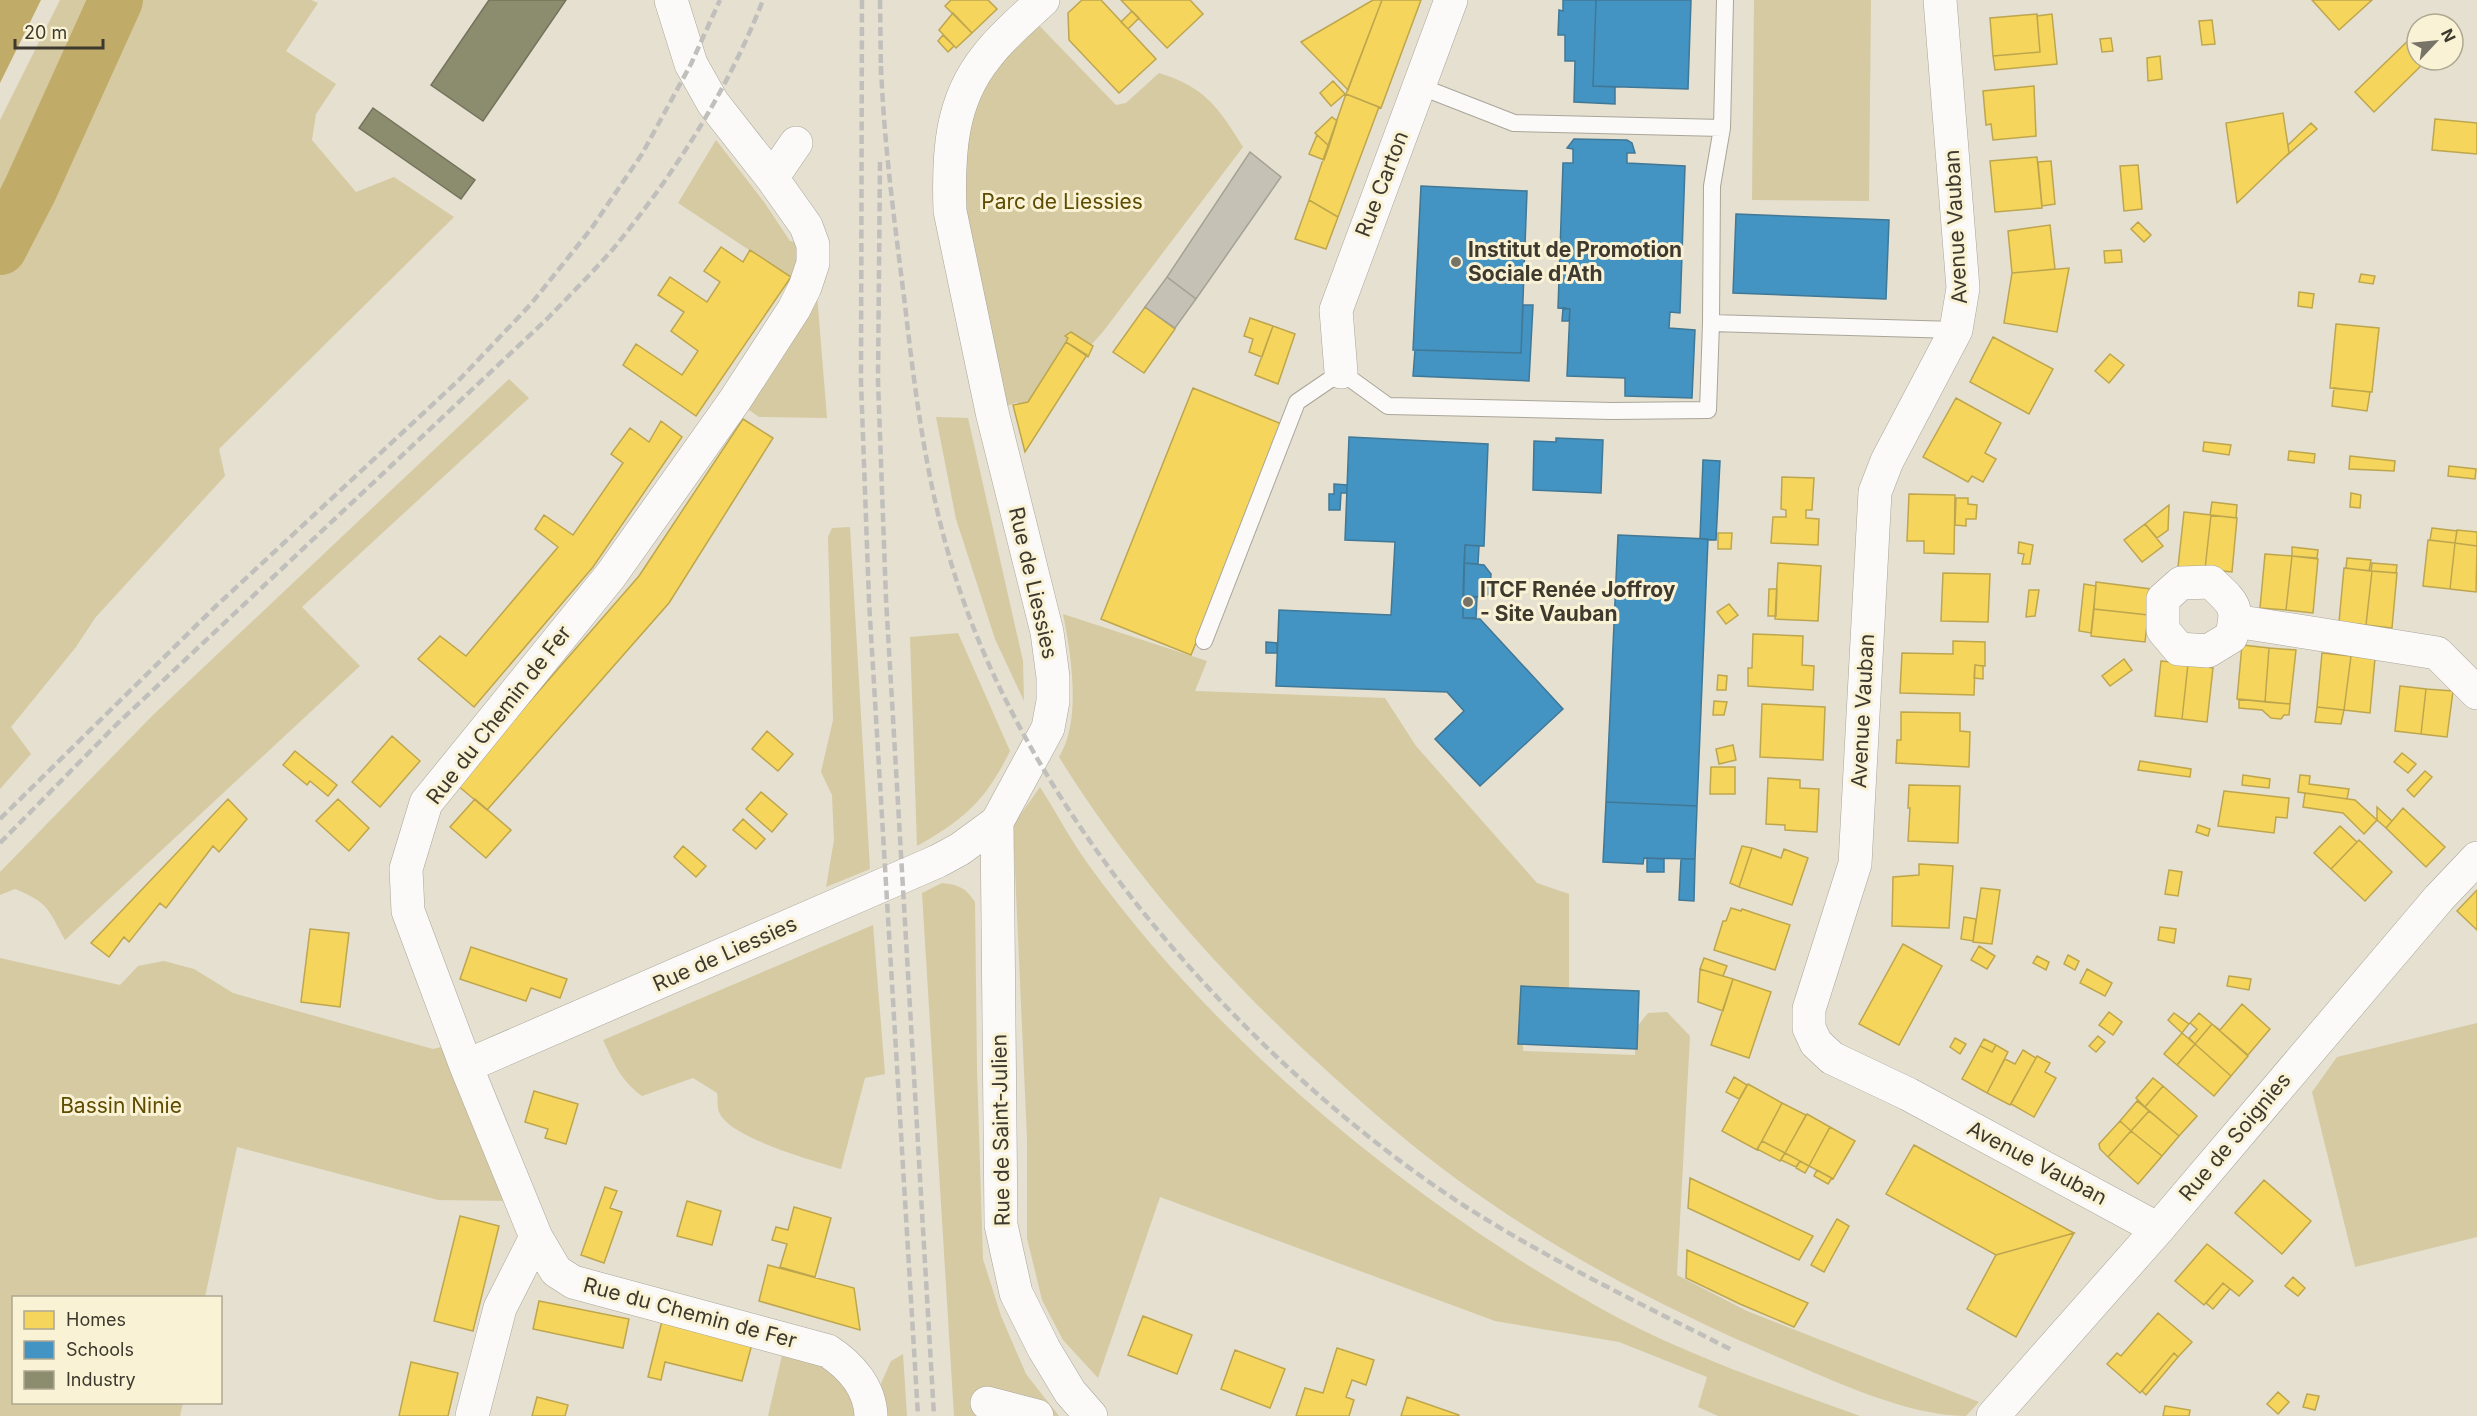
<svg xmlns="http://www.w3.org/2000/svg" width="2477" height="1416" viewBox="0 0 2477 1416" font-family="Inter,sans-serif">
  <rect width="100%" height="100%" fill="#e5e0d0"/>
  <!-- green -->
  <path fill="#d6caa3" d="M60,0h251l7,3 -32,48 50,33 -20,30 -4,26 44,52 38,-15 60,40 -235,232 6,27 -130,142 -19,29 -65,80 20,27 -31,35v-669z
    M1754,0h117l-2,201 -117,-1z
    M1028,14l88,91 10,-2 33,-30c46,14 60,35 84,74l-141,186 -81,89 -4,-20 -25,10 -41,-274z
    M716,140l48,62 26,39 23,4 14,173 -68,-1 -24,-17 70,-113 -127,-84z
    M509,379l20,19 -227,209 58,59 -295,274c-17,-31 -16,-37 -50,-51l-15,6v-23l153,-157z
    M936,417l32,1 55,243 1,40 -29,-62 -39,-120z
    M850,527l20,342 -44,18 8,-47 -2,-45 -11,-23 12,-52 -5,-183 4,-9z
    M1063,614l144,47 -12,30 190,7 31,48 121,137 32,11v96l-44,-1 -2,62 112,4 1,-27 12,-15 19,-1 23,24 -13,239 70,36 232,91 -13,14c-58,0 -132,-35 -186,-58 -130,-55 -258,-124 -369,-214 -37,-30 -73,-63 -108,-95 -93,-87 -177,-184 -244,-292 23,-37 12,-103 4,-143z
    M958,633l52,118c-24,49 -45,68 -93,95l-7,-209z
    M1040,787c16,25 30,52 48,77 129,179 320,336 512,444 82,46 172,76 260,108h-142l-20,-9 9,-30 -88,-35 -124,-21 -335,-124 -62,181 -35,-38 -21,-40 -15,-62v-99l-14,-314z
    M942,883c17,2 24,5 33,19l2,168 6,189 18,57 25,58 33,42h-105l-32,-523z
    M873,925l12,149 -20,4 -24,91c-26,-8 -112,-31 -122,-57 -2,-5 -1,-14 -2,-19l-24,-15 -51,18c-22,-16 -28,-33 -39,-56z
    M0,958l120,27 18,-19 26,-5 30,8 39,24 200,56 26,-6 54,158 -75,-1 -201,-53 -32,150 -191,1v104l169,1 -3,13h-180z
    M2477,1023v214l-122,30 -43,-175 25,-35z
    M786,1338l30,9 55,59 20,-45 12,-7 4,62h-139z"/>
  <!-- water -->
  <path fill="#c0ac68" d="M0,0h41l-41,83z"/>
  <!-- homes -->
  <path fill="#f6d55c" stroke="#bea64e" stroke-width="1.5" d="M951,0h37l9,9 -25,24 -27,-27z
    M1082,0h19l55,59 -37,34 -50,-53 -1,-27z
    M1121,0h69l13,14 -36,34z
    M1373,0h9l-34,90 -47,-48z
    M1382,0h39l-40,108 -35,-14z
    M2312,0h60l-33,30z
    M1132,11l7,7 -11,11 -7,-7z
    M953,13l19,20 -16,15 -17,-18z
    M2037,14l3,38 -47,4 -3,-38z
    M2052,14l5,50 -62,6 -2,-14 47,-4 -3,-36z
    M2212,20l3,24 -13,1 -3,-24z
    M2417,32v28h10l-53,52 -19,-20z
    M943,35l11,11 -6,6 -10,-11z
    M2111,38l2,13 -11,1 -2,-13z
    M2160,56l2,23 -14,2 -1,-23z
    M1333,81l12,13 -14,12 -11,-13z
    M2034,86l2,50 -43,4 -2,-16 -5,1 -3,-34z
    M1346,94l33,13 -41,110 -29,-17z
    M2283,113l6,40 -52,50 -11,-80z
    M1332,117l5,4 -8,25 -14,-13z
    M2435,119l42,4v31l-45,-4z
    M2311,123l6,6 -33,29 5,-5 -1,-8z
    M1317,135l12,11 -5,14 -15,-6z
    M2037,157l5,51 -47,4 -5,-51z
    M2051,161l4,43 -13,2 -4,-44z
    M2138,165l4,44 -18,2 -4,-45z
    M1309,200l29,17 -12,32 -31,-10z
    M2138,222l13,13 -7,7 -13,-13z
    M2050,225l5,44 -43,4 -4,-42z
    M721,247l22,15 7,-12 41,27 -95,139 -73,-51 13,-21 46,31 16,-24 -27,-20 13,-19 -26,-17 12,-18 37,25 13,-20 -16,-11z
    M2121,250l1,12 -17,1 -1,-12z
    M2069,268l-12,64 -53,-9 8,-50z
    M2361,274l14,2 -2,8 -14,-2z
    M2299,292l15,2 -2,14 -14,-2z
    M1145,307l30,22 -31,44 -31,-21z
    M1250,318l23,8 -11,31 -13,-5 4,-13 -9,-3z
    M2336,324l43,4 -7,64 -42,-4z
    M1273,326l22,8 -17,50 -23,-9z
    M1071,332l22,14 -5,11 -22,-15 2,-4 -3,-2z
    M1993,337l60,32 -24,45 -59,-32z
    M1066,342l21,13 -62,97 -12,-47 15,-3z
    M2110,354l14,11 -15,18 -14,-12z
    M1193,388l91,37 -93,230 -90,-36z
    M2334,388l36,4 -3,19 -35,-5z
    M1956,398l45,25 -16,30 11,6 -13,23 -11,-6 -4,6 -45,-25z
    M743,419l30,19 -104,165 -182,207 -30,-25 182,-209z
    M661,421l21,16 -89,130 -119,140 -56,-48 22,-23 26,20 92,-109 -23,-18 9,-14 29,20 50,-72 -12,-9 19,-26 19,14z
    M2204,442l27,3 -2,10 -26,-4z
    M2289,451l26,3 -1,9 -26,-3z
    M2350,456l45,5 -1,10 -45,-2z
    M2449,466l27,3 -1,10 -27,-3z
    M1782,477l32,1 -2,32h-6v8l13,1 -1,26 -47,-2 2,-26h13v-7l-5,-1z
    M2351,493l10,2 -1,13 -10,-1z
    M1909,494l46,1 -1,59 -30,-1v-12h-17z
    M1956,498h12v6l9,1 -1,14h-10v7l-11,-1z
    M2212,502l25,3 -1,13 -26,-3z
    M2169,505l-1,25 -11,8 -12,-14z
    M2184,512l27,3 -6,54 -27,-2z
    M2211,515l26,3 -5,54 -27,-3z
    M2145,524l18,22 -21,16 -18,-22z
    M2432,528l25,3 -2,12 -25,-3z
    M2457,530l20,2v14l-22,-3z
    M1718,533h14l-1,16h-13z
    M2428,540l27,3 -5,46 -27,-3z
    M2019,542l14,3 -3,19h-8l2,-10 -6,-1z
    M2455,543l22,3 -1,46 -26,-3z
    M2292,547l26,3 -1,8 -25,-2z
    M2265,554l27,2 -6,54 -26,-2z
    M2292,556l26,3 -5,54 -27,-3z
    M2347,558l24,2 -2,11 -23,-3z
    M1778,563l43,3 -3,55 -43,-2z
    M2372,563l25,2 -1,8 -25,-2z
    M2344,568l28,3 -6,54 -27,-3z
    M2372,571l25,2 -5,55 -26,-3z
    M1943,573l47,1 -2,48 -47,-1z
    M2096,582l55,7 -3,26 -54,-6z
    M2084,584l12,2 -5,47 -12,-2z
    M1769,589h8l-1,27h-8z
    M2029,590h10l-4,26 -9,1z
    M1729,604l9,11 -12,9 -9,-12z
    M2094,609l54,6 -3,27 -54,-6z
    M1753,634l50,2 -1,29 12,1 -1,24 -65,-4v-18h4z
    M1953,641l32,1v24l-10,-1 -1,30 -74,-2 2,-40 51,1z
    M2242,645l27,3 -4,54 -28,-3z
    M2269,648l27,2 -6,54 -25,-2z
    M2322,653l29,3 -7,54 -27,-3z
    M2351,656l24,2 -5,55 -26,-3z
    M2124,659l8,11 -22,16 -8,-10z
    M2161,661l27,3 -6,55 -27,-3z
    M2188,664l25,4 -6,54 -25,-3z
    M1975,665l8,1v13l-9,-1z
    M1718,675l9,1 -1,14h-9z
    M2400,686l26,3 -5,45 -26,-3z
    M2426,689l27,2 -6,46 -26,-3z
    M2239,699l51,5 -1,11h-5l-3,4 -10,-1 -9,-8 -23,-2z
    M1714,701l13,1 -3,13h-11z
    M1762,704l63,3 -2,53 -63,-3z
    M2317,707l27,3 -3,14 -26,-2z
    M1901,712l59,1v18l10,1 -1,35 -73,-4 1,-23h4z
    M767,731l26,23 -15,17 -26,-22z
    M392,736l28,25 -40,46 -28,-25z
    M1733,745l3,15 -17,4 -3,-15z
    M295,751l42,34 -9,11 -18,-15 -3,4 -24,-20z
    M2402,753l14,11 -8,9 -14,-11z
    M2140,761l51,8 -1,8 -52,-7z
    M1711,767h24v27h-25z
    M2425,771l7,6 -18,20 -7,-7z
    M2243,775l27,4 -1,9 -27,-3z
    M2300,775l10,1 -1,8 40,5 -2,10 -49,-7z
    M1768,778l32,2v8l19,1 -2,43 -32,-2v-5l-19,-1z
    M1909,785l51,1 -2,57 -50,-2 2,-33h-2z
    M2224,791l65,7 -2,20 -11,-1 -2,16 -56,-7z
    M761,792l26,22 -15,18 -26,-23z
    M2305,793l50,7 22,20 -13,14 -21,-21 -40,-6z
    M228,799l19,20 -28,33 -6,-6 -47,62 -6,-5 -31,39 -5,-5 -15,20 -18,-14z
    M338,799l31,29 -20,23 -33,-30z
    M475,799l36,31 -25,28 -36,-31z
    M2377,807l15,14 -6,7 -9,-8z
    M2403,808l42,39 -19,20 -40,-39z
    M743,819l22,20 -9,10 -23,-19z
    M2198,825l12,4 -2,7 -12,-4z
    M2340,826l17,16 -26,27 -17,-16z
    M2359,840l33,32 -27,29 -34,-32z
    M683,846l23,20 -10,11 -22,-20z
    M1742,846l10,2 -13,39 -9,-4z
    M1752,848l29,10 3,-9 24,9 -16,47 -53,-18z
    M1919,864l34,2 -4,62 -57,-2 1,-49 26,-2z
    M2169,870l13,2 -4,24 -13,-2z
    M1981,888l19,2 -8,54 -19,-2z
    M2477,890v40l-20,-19z
    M1731,908l10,3 1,-2 48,16 -15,45 -61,-20 9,-29h3z
    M1964,917l12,2 -3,22 -12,-2z
    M2160,927l16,2 -2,14 -16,-3z
    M310,929l39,4 -9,74 -39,-5z
    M1903,944l39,22 -43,79 -40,-21z
    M1979,946l16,10 -8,13 -16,-9z
    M471,947l96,32 -7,19 -29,-10 -5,13 -66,-22z
    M2068,955l11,6 -4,9 -11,-6z
    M2037,956l12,6 -3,8 -13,-7z
    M1704,958l23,8 -4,10 -23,-7z
    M1700,969l33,10 -10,32 -25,-9z
    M2087,969l25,14 -7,13 -25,-13z
    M2229,976l22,3 -2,11 -22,-4z
    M1733,979l38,13 -22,66 -38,-13z
    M2242,1004l28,25 -22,26 -36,-31 8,6z
    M2109,1012l13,10 -9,13 -14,-10z
    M2174,1013l15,11 -7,9 -14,-13z
    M2199,1013l13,11 -17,20 -6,-6 8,-9 -7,-6z
    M2212,1024l36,32 -17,20 -36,-32z
    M2182,1033l13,11 -18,21 -13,-11z
    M2098,1036l7,6 -9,10 -7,-6z
    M1955,1038l11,6 -6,10 -10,-7z
    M1984,1039l12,6 -4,7 -12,-6z
    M2195,1044l36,32 -17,20 -37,-31z
    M1996,1045l12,7 -21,41 -25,-14 18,-33 12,6z
    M2023,1050l13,8 -26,47 -23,-12 18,-34 10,5z
    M2037,1056l13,7 -5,9 11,6 -22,39 -23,-13z
    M1734,1077l13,8 -8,14 -13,-7z
    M2153,1078l10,8 -18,21 -9,-9z
    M1748,1084l34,19 -25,47 -35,-19z
    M2163,1086l34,30 -18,20 -34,-29z
    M534,1091l44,13 -12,40 -21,-6 3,-9 -23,-7z
    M2137,1101l12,10 -18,20 -11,-10z
    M1782,1103l24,12 -21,38 -23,-12z
    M2149,1111l30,25 -17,20 -31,-25z
    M1807,1114l23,13 -21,39 -24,-13z
    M2120,1121l11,10 -23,26 -8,-8 -1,-5z
    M1830,1127l25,14 -22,38 -24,-13z
    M2131,1131l31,25 -24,28 -30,-27z
    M1762,1141l23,12 -5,8 -23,-12z
    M1914,1145l160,88 -78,22 -110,-61z
    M1785,1153l15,8 -4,6 -15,-7z
    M1800,1161l9,5 -4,7 -9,-5z
    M1817,1170l15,8 -4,6 -14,-8z
    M1690,1178l123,58 -14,24 -111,-52z
    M2264,1180l47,41 -29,33 -47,-41z
    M605,1187l12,4 -7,17 12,4 -18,51 -23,-8z
    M687,1201l34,10 -9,34 -35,-9z
    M794,1207l37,11 -16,59 -35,-10 7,-23 -15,-4 4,-13 12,3z
    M460,1216l39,10 -26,105 -39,-10z
    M1837,1219l12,7 -25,46 -13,-7z
    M2074,1233l-58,104 -49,-28 29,-54z
    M2207,1244l46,37 -14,15 -16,-13 -19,22 -29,-24z
    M1687,1250l121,53 -14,24 -54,-23 -54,-26z
    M768,1265l86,23 6,42 -101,-29z
    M2293,1277l12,11 -7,8 -13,-10z
    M2223,1283l7,6 -17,20 -7,-6z
    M539,1301l90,18 -6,29 -90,-19z
    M2158,1313l34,29 -14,15 -4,-4 -34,40 -33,-29 10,-11 4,3z
    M1143,1316l49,19 -15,39 -49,-19z
    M662,1321l90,23 -10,37 -77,-19 -4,18 -13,-3z
    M1337,1348l37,12 -8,25 -14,-5 -6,17 8,3 -5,16h-53l9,-28 18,5z
    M1235,1350l50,19 -15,39 -49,-19z
    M2174,1353l4,4 -32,38 -4,-4z
    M411,1362l47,11 -10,43h-49z
    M2278,1392l11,10 -11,12 -11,-10z
    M2307,1394l12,2 -4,14 -12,-3z
    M537,1397l31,8 -3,11h-33z
    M1407,1397l52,18v1h-58z
    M2165,1406l25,4 -1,6h-26z"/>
  <!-- schools -->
  <path fill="#4393c3" stroke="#417896" stroke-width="1.5" d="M1563,0h33l-3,86 22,1v17l-41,-2 1,-41h-10v-26h-7l1,-25 4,1z
    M1596,0h95l-3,89 -95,-3z
    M1574,139l53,1 5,3 3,10h-8v10l58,3 -5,147 -10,-1 -1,16 26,2 -3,68 -67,-2v-18l-58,-2 3,-67 -12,-1 5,-145h10v-14l-6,-1z
    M1421,186l106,5 -6,162 -108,-3z
    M1736,214l153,6 -3,79 -153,-6z
    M1523,305h10l-4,76 -116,-5 2,-26 106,3z
    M1563,308l7,1 -1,12h-7z
    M1349,437l139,7 -4,102 -19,-1 -2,73 17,1 83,90 -83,77 -45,-47 29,-28 -17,-19 -171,-6 3,-76 112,5 4,-73 -50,-2z
    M1556,438l47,2 -2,53 -68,-3 1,-49 22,1z
    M1703,460l17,1 -4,79 -16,-1z
    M1334,484l13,1v8h-6l-1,17h-11v-16h5z
    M1618,535l90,4 -11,267 -91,-4z
    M1465,545l14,1 -1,18 -14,-1z
    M1464,563l20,2 7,9 -1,19 -6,4 -21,-1z
    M1463,596l14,2 -1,20h-13z
    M1266,642l11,1v10h-11z
    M1606,802l91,4 -2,53 -51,-1 -1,6 -40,-2z
    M1647,858l17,1v13h-17z
    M1681,859h14l-1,42 -15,-1z
    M1521,986l118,5 -2,58 -119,-5z"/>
  <!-- industry -->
  <path fill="#8c8c6e" stroke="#74735b" stroke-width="1.5" d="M489,0h77l-83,121 -52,-36z
    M373,108l102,72 -14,19 -102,-71z"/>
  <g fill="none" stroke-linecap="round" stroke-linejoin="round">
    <!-- river -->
    <path stroke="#c0ac68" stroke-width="54" d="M0,248l30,-58 86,-190"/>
  </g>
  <!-- building -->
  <path fill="#c5c1b4" stroke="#a4a195" stroke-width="1.5" d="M1250,152l31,25 -85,122 -29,-22z
    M1167,277l29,22 -21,29 -30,-21z"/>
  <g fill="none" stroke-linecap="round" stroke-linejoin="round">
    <!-- lane casing -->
    <g stroke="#a9a599" stroke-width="18">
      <path id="lane" d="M1419,86l95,37 208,5
        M1711,323l1,-137 10,-58 3,-128
        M1204,641l93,-239 44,-30 47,34 224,5 96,-1 3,-87 245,7"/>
    </g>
    <!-- street casing -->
    <g stroke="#a9a599" stroke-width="34">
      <path id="street" d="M671,0l20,64 22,39 59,75
        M1940,0l23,288 -7,42 -69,131 -12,31 -20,372 -46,145v19l7,15 16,15 76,36 250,135
        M796,143l-24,35 34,48 7,19v18l-8,24 -11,22 -59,91 -124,175 -185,228 -20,66 2,42 58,155 70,171 20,34 17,11 255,69c23,15 42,37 43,65
        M1341,372l-5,-62 115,-310
        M2211,582c22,21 29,24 20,55l-23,14 -29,-2 -16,-19v-31l18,-16z
        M2235,621l202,32 40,40
        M466,1066l472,-205 22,-12 37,-27
        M987,1403l50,13
        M472,1416l28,-108 36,-71"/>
    </g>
    <!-- secondary casing -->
    <g stroke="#a9a599" stroke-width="34">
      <path id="secondary" d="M1043,0c-19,18 -40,35 -56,56 -37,45 -39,99 -37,155l42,201 55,220 6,45v24l-5,27 -51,94 4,403 15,68 28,56 26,43 21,24
        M1993,1416l165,-187 281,-331 38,-40"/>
    </g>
    <!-- lane -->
    <use href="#lane" stroke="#fbfaf8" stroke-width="16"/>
    <!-- street -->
    <use href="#street" stroke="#fbfaf8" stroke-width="33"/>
    <!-- secondary -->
    <use href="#secondary" stroke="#fbfaf8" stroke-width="33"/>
    <!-- rail -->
    <path stroke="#c0bfbb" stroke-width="4.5" stroke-dasharray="9 4.5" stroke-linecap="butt" d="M862,0l-1,382 8,219 49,815
      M880,0l1,75
      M881,66c3,80 14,159 24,239 11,96 23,190 54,283 81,242 293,479 504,617 86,55 178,99 269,145
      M880,162l-2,219 8,218 48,817
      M0,819l214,-211 246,-229 71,-75 60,-75 51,-75 49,-90 29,-64
      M0,843l117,-119 430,-405c22,-23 45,-46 66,-70 61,-74 115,-159 150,-249"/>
  </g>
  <!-- markers -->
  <g fill="#787367" stroke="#faf2d5" stroke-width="2">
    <circle cx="1456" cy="262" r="6"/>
    <circle cx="1468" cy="602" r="6"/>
  </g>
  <g text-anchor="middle" stroke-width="6" stroke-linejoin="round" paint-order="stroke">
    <!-- street labels -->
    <g font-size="21" fill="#3d392e" stroke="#faf2d5">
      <text transform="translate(1382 184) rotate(-69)" y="7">Rue Carton</text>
      <text transform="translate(1956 227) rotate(-93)" y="7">Avenue Vauban</text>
      <text transform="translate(1033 583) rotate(77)" y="7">Rue de Liessies</text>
      <text transform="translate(1863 711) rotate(-87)" y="7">Avenue Vauban</text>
      <text transform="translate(499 715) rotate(-52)" y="7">Rue du Chemin de Fer</text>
      <text transform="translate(725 954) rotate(-24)" y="7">Rue de Liessies</text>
      <text transform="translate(1001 1130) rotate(-91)" y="7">Rue de Saint-Julien</text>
      <text transform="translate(2235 1137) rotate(-50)" y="7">Rue de Soignies</text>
      <text transform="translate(2037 1163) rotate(28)" y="7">Avenue Vauban</text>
      <text transform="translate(690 1313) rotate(15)" y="7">Rue du Chemin de Fer</text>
    </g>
    <!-- park labels -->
    <g font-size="21" fill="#5e4c02" stroke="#faf2d5">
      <text x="1062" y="209">Parc de Liessies</text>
      <text x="121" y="1113">Bassin Ninie</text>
    </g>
    <!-- poi labels -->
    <g font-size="21" font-weight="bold" fill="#3d392e" stroke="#faf2d5" text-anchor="start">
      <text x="1468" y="257">Institut de Promotion<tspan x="1468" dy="24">Sociale d'Ath</tspan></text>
      <text x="1480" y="597">ITCF Renée Joffroy<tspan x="1480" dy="24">- Site Vauban</tspan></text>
    </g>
  </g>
  <!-- legend -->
  <rect x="12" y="1296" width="210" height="108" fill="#faf2d5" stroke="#aea892" stroke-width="1.5"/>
  <rect x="24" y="1311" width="30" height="18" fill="#f6d55c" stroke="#aea892" stroke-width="1.5"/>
  <text x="66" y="1326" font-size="18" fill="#3d392e">Homes</text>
  <rect x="24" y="1341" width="30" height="18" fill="#4393c3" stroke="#aea892" stroke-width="1.5"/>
  <text x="66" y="1356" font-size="18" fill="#3d392e">Schools</text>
  <rect x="24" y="1371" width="30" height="18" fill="#8c8c6e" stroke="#aea892" stroke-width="1.5"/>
  <text x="66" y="1386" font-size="18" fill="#3d392e">Industry</text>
  <!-- north arrow -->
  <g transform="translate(2435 42) rotate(64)"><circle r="28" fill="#faf2d5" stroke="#aea892" stroke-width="1.5"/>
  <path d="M0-4.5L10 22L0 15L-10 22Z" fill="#787367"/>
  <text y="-9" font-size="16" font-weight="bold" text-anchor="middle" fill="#3d392e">N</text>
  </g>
  <!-- scale -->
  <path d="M15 39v9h88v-9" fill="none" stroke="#3d392e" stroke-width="3"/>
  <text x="24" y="39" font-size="18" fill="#3d392e" stroke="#faf2d5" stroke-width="4.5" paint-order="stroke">20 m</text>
</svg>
